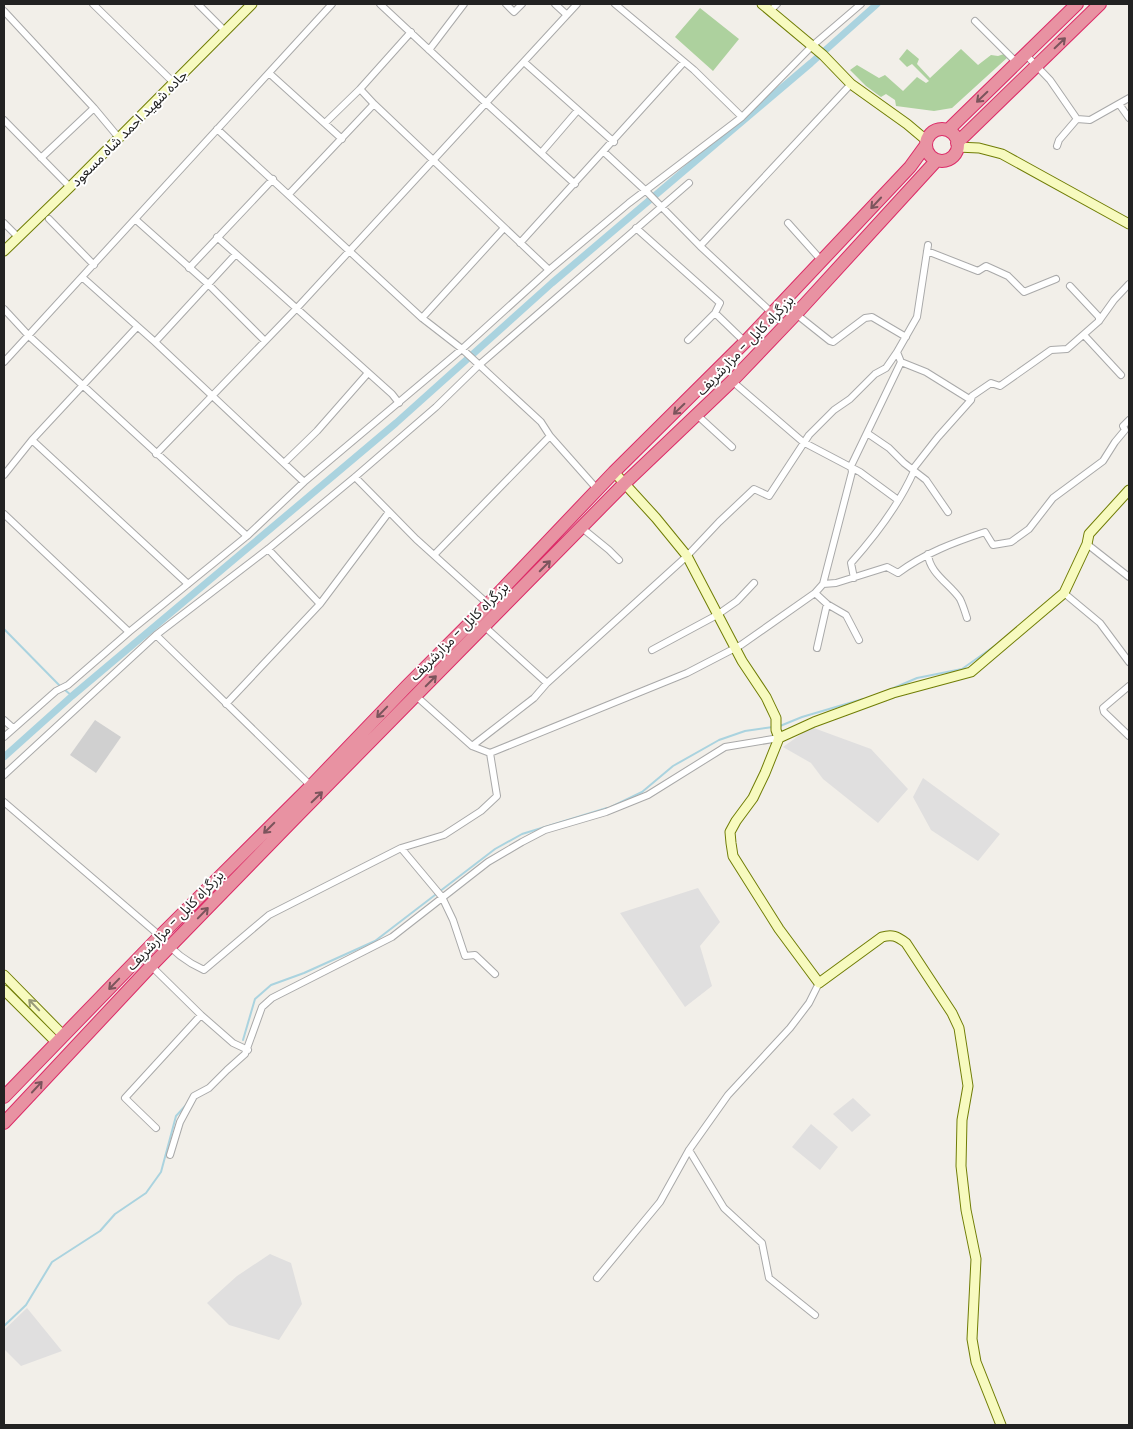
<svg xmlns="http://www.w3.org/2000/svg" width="1133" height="1429" viewBox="0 0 1133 1429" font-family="Poppins,'Noto Sans Arabic',sans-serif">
  <rect width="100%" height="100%" fill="#f2efe9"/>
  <!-- residential -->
  <path fill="#e0dfdf" d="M811,727l60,22 37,40 -30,34 -55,-44 -12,-16 -28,-16z
    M923,778l77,56 -22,27 -47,-31 -18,-33z
    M698,888l22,34 -20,24 12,40 -27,21 -65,-94z
    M853,1098l18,17 -19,17 -19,-18z
    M811,1124l27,23 -18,23 -28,-23z
    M270,1254l21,9 11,41 -23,36 -50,-15 -22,-22 30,-27z
    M27,1308l35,43 -41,15 -17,-17v-19z"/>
  <!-- religious -->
  <path fill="#d0d0d0" d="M95,720l26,17 -25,36 -26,-18z"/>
  <!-- forest -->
  <path fill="#add19e" d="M700,8l39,31 -26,32 -38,-34z
    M907,49l12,10 -2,5 13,14 31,-29 17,16 13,-10 7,1 6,-2 4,3 -56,51 -18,3 -38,-5 -1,-6 -9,-6 -5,3 -15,-11 -16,-16 7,-5 22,13 6,-3 18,16 14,-14 9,6 3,-2 -17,-17 -5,3 -8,-8z"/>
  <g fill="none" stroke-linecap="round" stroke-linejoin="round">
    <!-- stream -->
    <path stroke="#aad3df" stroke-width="2" d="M4,629l57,58
      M65,690l7,6
      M882,693l35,-15 45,-9 34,-24
      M780,726l22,-9 61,-18
      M611,807l31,-15 31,-26 46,-26 26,-9 28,-4
      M243,1040l12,-41 16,-14 33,-12 71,-32 120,-92 27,-15 85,-26
      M4,1326l22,-21 26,-43 48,-31 15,-17 31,-21 15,-21 15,-56 11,-12"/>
    <!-- canal -->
    <path stroke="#aad3df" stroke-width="7" d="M4,757l68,-61 324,-273 156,-140 259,-220 66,-59"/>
    <!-- street casing -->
    <g stroke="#a9a9a9" stroke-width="8">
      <path id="street" d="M93,4l81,79
        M198,4l27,27
        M380,4l106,99 89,81
        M506,4l8,8 8,-8
        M555,4l12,11
        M615,4l79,66 48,47
        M4,11l90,97 25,30
        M770,11l7,-7
        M975,21l42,42
        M429,50l35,-46
        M1026,55l24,25 27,39
        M524,62l90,80
        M269,73l73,66
        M374,104l175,166
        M1119,104l10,14
        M4,120l66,67
        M325,123l35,-34
        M217,129l205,189 40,31 79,73 9,14 47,53
        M1057,146l2,-6 18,-21 13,1 39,-22
        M604,152l42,39 54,55 85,79
        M541,153l37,-43
        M41,158l53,-50
        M289,194l85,-90 -14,-15 51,-57
        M49,219l45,46
        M135,219l72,64 58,58
        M4,223l14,14
        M788,223l34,38
        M636,228l84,75 -5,10 -27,27
        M217,237l175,157 7,9
        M520,243l164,-181
        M700,246l151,-162
        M927,251l51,20 8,-5 22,10 16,16 32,-13
        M189,268l84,-89
        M82,277l73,65 149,140
        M1070,286l29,31v4
        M4,309l25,27 218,200
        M715,313l30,29
        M796,314l34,27 3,1 32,-24 7,-1 34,20
        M422,318l82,-90
        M1084,335l37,40
        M155,342l81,-88
        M4,362l328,-358
        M901,362l25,10 45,28
        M732,381l71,61 57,30 38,28
        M697,415l35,32
        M867,433l22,15 15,15 22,17 22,32
        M32,440l156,144
        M156,454l140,-145 281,-305
        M284,463l33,-32 51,-58
        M913,469l25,-32 33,-37 1,-4 19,-13 9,3 51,-36 16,-1 32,-28 15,-21 15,-16
        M4,475l28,-35 105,-113
        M355,477l61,62 72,65
        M4,514l125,118
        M582,528l27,22 10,10
        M1087,544l42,33
        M268,549l52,55
        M928,554c1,19 23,31 32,45 3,6 5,13 7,19
        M434,555l116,-119
        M854,578l-3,-15c24,-27 48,-58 63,-92
        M823,584l13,-1 51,-16 11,6c27,-20 57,-31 87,-41l8,13 18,-3 18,-13 24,-31 50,-37 12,-19 10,-12 -2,-4 6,-6
        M815,593l12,11 19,11 13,25
        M1064,593l36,30 29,39
        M485,627l62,56
        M156,635l155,151
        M817,648l10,-44
        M652,650l65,-35 20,-14 17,-18
        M1129,686l-26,22 1,4 25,24
        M416,696l56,50 18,7 197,-80 54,-28 74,-52 8,-9 29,-112 -1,-6 50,-104 -4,-10 20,-35 11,-72
        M226,704l94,-100 69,-92
        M4,720l9,8
        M4,737l52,-46 12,-6 61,-53 118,-96 57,-54 158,-133 87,-79 80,-67 113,-86 70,-71 49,-42
        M472,746l62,-48 13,-15 140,-127 32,-34 35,-33 15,7 40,-61 25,-25 16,-11 25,-25 11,-6 11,-16
        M4,775l152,-140 112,-86 87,-72 81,-70 43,-42 210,-182
        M4,802l156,134c13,16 26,26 44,34l65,-55 132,-67 41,49 11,23 12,36 10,-1 20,19
        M401,848l43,-13 37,-24 16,-15 -7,-43
        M141,956l60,59 32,28 15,7
        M156,1128l-31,-30 76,-83
        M689,1150l35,58 38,35 7,35 46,37
        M170,1155l10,-33 14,-26 15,-8 18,-18 18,-16 17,-47 10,-9 120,-61 96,-75 34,-20 23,-12 61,-18 42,-17 77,-48 54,-9
        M597,1278l63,-76 29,-52 39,-55 62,-67 19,-25 10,-20"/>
    </g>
    <!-- secondary casing -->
    <g stroke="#707d05" stroke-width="11">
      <path id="secondary" d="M762,4l61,51 28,29 56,40 19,16
        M957,147l22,1 23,6 127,70
        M4,251l66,-64 182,-183
        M614,472l42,46 31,38 55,105 24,36 10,21v12l3,8
        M4,975l60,61
        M4,990l53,53
        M1001,1425l-25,-63 -4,-23 4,-80 -10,-49 -5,-44 1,-46 6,-34 -9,-58 -7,-15 -46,-70c-9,-7 -14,-9 -24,-6l-63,46 -40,-54 -46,-73 -2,-13 -1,-11 6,-11 17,-23 12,-25 14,-35 35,-16 79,-29 78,-21 93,-79 23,-49 2,-10 40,-44"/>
    </g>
    <!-- highway casing -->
    <g stroke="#dc2a67" stroke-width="14">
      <path id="highway" d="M926 145a16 16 0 1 1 32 0a16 16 0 1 1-32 0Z
        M948,130l129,-126
        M957,143l143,-139
        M4,1097l156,-161 151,-150 96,-100 68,-68 139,-146 131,-130 165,-175 16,-22
        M4,1123l147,-157 146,-150 327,-332 108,-103 64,-67 140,-153"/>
    </g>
    <!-- street -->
    <use href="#street" stroke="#fff" stroke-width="6"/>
    <!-- secondary -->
    <use href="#secondary" stroke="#f7fabf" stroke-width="9"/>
    <!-- highway -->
    <use href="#highway" stroke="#e892a2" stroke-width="12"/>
  </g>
  <!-- one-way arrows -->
  <defs><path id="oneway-shaft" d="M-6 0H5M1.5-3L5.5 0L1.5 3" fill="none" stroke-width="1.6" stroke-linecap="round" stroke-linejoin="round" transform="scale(1.25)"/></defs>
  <g stroke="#7b545c">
    <use href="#oneway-shaft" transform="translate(1060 43) rotate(-44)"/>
    <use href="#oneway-shaft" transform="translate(982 97) rotate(136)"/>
    <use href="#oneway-shaft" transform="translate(876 203) rotate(133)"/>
    <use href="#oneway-shaft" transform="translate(679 409) rotate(136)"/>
    <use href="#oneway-shaft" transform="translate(545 566) rotate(-45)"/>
    <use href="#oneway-shaft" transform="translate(431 681) rotate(-45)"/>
    <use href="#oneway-shaft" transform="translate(382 712) rotate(134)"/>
    <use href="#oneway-shaft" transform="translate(317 797) rotate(-44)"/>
    <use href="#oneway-shaft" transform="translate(269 828) rotate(135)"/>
    <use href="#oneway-shaft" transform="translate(203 913) rotate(-46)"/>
    <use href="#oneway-shaft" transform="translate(114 984) rotate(134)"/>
    <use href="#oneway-shaft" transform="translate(37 1087) rotate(-47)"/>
  </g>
  <use stroke="#979978" href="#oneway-shaft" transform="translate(34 1005) rotate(-134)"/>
  <g text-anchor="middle" stroke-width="4" stroke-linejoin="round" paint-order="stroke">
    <!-- street labels -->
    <g font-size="14" fill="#222" stroke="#fff">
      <text transform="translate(129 128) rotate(-45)" y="5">جاده شهيد احمد شاه مسعود</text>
      <text transform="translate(745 345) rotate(-46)" y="5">بزرگراه کابل - مزارشریف</text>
      <text transform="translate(459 631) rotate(-45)" y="5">بزرگراه کابل - مزارشریف</text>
      <text transform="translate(175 920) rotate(-46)" y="5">بزرگراه کابل - مزارشریف</text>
    </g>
  </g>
  <!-- border -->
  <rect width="1133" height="1429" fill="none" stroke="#222222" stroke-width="10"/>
</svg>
